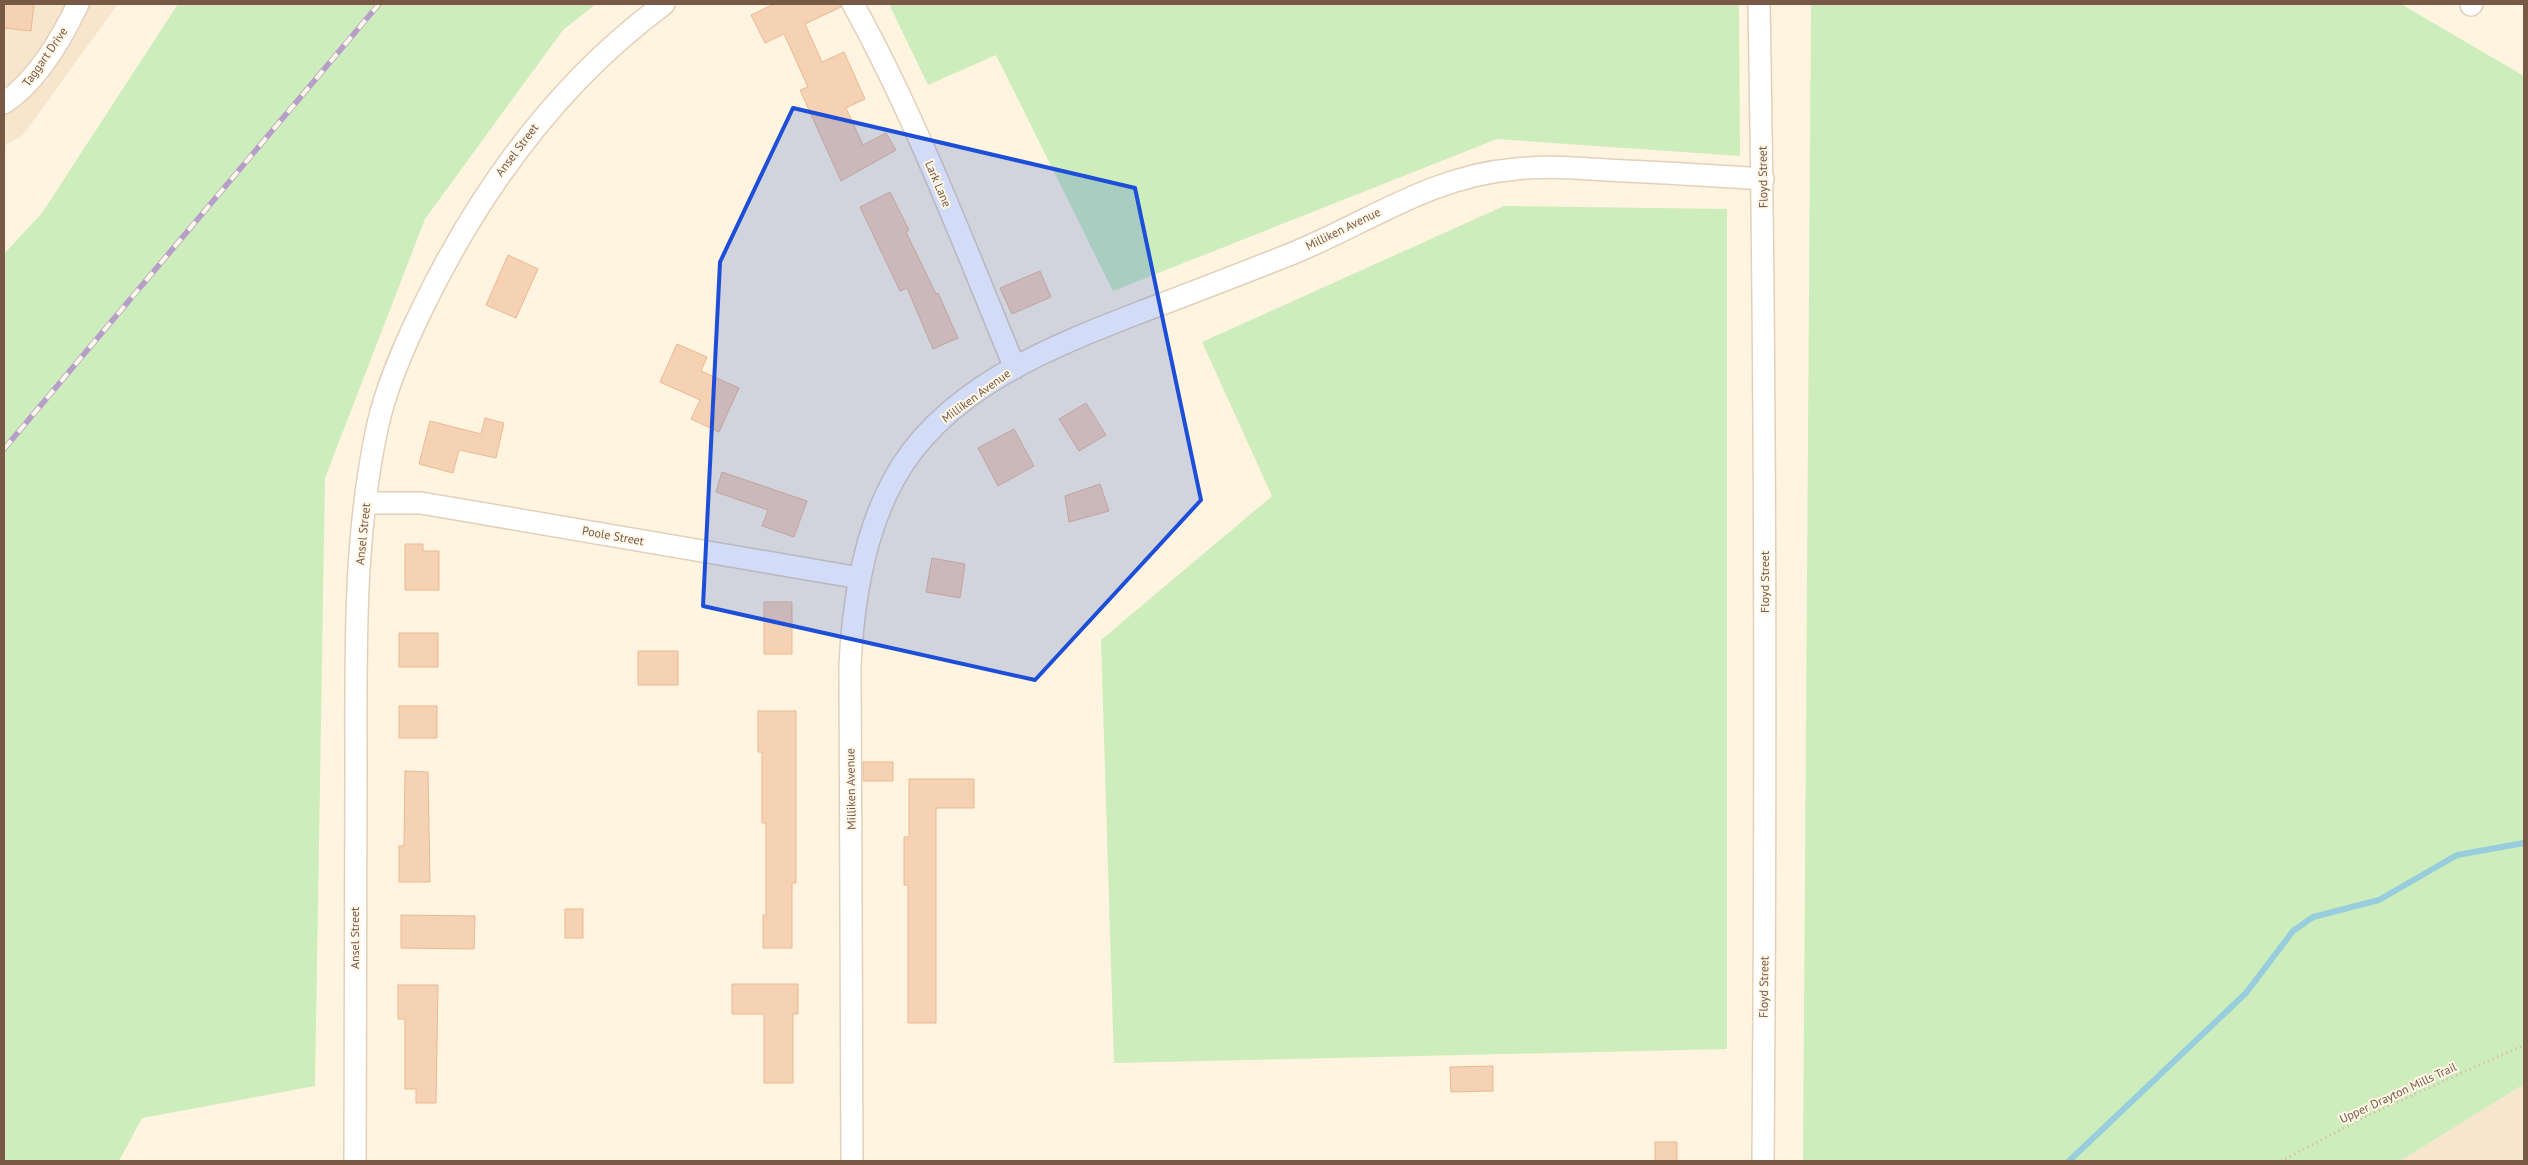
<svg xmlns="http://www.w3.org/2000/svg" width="2528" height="1165" viewBox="0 0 2528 1165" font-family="'PT Sans',sans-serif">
  <rect width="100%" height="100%" fill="#fef4df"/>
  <!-- residential -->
  <path fill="#f6e6cd" d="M4,4h114l-95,131 -19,11z
    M2524,1084v77h-124z"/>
  <!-- green -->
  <path fill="#cdedbd" d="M178,4h418l-33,26 -138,189 -100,259 -10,608 -173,32 -23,43h-115v-907l38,-41z
    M889,4h850l1,152 -243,-17 -384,152 -117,-236 -68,30z
    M1811,4h590l123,72v1008l-124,77h-597z
    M1504,206l223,3v840l-613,14 -13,-423 171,-144 -70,-154z"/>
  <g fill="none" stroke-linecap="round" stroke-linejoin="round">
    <!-- stream -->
    <path stroke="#97cddc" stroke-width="6" d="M2069,1161l177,-168 47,-62 20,-14 66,-17 78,-45 67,-12"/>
  </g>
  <!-- building -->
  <path fill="#f6d2b4" stroke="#eab993" d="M4,4h30l-3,27 -27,-3z
    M774,4h67v3l-36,17 17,38 22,-10 21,47 -19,9 17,37 23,-12 10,17 -55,31 -41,-91 8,-3 -24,-53 -19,9 -14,-28z
    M890,192l19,38 -3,2 30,62 2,-1 20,45 -25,11 -26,-61 -7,3 -40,-84z
    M508,255l30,14 -22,49 -30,-13z
    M1040,271l11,26 -39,17 -12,-26z
    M677,344l30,13 -6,14 38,17 -20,44 -28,-13 9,-19 -40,-18z
    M1086,403l20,32 -27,16 -20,-32z
    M485,418l19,5 -8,35 -37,-8 -6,23 -34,-9 11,-43 51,13z
    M1014,429l20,37 -36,20 -20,-38z
    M722,472l85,29 -13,36 -32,-11 6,-16 -52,-18z
    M1100,484l9,27 -40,11 -4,-26z
    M405,544h18v7h16v39h-34z
    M932,558l33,6 -5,34 -34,-6z
    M764,602h28v52h-28z
    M399,633h39v34h-39z
    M638,651h40v34h-40z
    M399,706h38v32h-38z
    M758,711h38v172h-4v65h-29v-33h3v-92h-4v-71h-4z
    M863,762h30v19h-30z
    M405,771l23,1 2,110h-31v-36h5z
    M909,779h65v29h-38v215h-28v-138h-4v-48h5z
    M565,909h18v29h-18z
    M401,915l74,1 -1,33 -73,-1z
    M732,984h66v30h-5v69h-29v-69h-32z
    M398,985h40l-2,118h-20v-14h-11v-70h-7z
    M1493,1066v25l-42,1 -1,-25z
    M1655,1142h22v19h-22z"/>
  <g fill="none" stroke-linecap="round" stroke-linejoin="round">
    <!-- minor casing -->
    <g stroke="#e3d0ba" stroke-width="24">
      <path id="minor" d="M853,4c64,116 111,241 162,364
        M1759,4c7,386 7,771 4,1157
        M2471,5l1,-1
        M4,103c32,-21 58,-65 74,-99
        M366,503h55l439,75
        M355,1161c0,-130 1,-261 1,-391 0,-115 -3,-233 22,-346 9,-40 27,-80 45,-117 58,-119 134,-224 241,-303
        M852,1161l-2,-496c3,-62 13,-129 43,-184 49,-93 160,-135 253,-171 48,-18 97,-37 145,-56 77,-31 139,-78 225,-85 36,-4 73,0 109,2 46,2 92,5 138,8"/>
    </g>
    <!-- path -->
    <path stroke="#dbb598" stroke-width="3" stroke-dasharray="1 4" stroke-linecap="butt" d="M2281,1161l90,-47 153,-69"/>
    <!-- minor -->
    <use href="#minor" stroke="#fff" stroke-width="21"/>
    <!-- rail casing -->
    <g stroke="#b79ec8" stroke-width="5.5">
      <path id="rail" d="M4,449l375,-445"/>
    </g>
    <!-- rail -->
    <use href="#rail" stroke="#fff7e7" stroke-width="4" stroke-dasharray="11" stroke-linecap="butt"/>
  </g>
  <!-- marked area -->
  <path fill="#1d4ed8" fill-opacity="0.2" stroke="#1d4ed8" stroke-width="4" stroke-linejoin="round" d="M793,108l342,80 66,312 -166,180 -332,-74 17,-344z"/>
  <g text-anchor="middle" stroke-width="4" stroke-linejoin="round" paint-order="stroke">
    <!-- street labels -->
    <g font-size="12" fill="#775945" stroke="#fff7e7">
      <text transform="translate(45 57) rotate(-55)" y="4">Taggart Drive</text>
      <text transform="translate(517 150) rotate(-53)" y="4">Ansel Street</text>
      <text transform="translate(1763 177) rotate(-91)" y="4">Floyd Street</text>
      <text transform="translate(938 184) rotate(67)" y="4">Lark Lane</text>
      <text transform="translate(1343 229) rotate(-26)" y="4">Milliken Avenue</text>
      <text transform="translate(976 396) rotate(-36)" y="4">Milliken Avenue</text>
      <text transform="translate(363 534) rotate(-84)" y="4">Ansel Street</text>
      <text transform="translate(613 536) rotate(10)" y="4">Poole Street</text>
      <text transform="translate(1765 582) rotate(-90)" y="4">Floyd Street</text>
      <text transform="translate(851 789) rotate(-91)" y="4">Milliken Avenue</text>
      <text transform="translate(355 938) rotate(-90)" y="4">Ansel Street</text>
      <text transform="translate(1764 987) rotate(-89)" y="4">Floyd Street</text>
      <text transform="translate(2398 1093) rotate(-25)" y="4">Upper Drayton Mills Trail</text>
    </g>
  </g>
  <!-- border -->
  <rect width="2528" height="1165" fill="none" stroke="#775945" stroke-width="10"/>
</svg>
